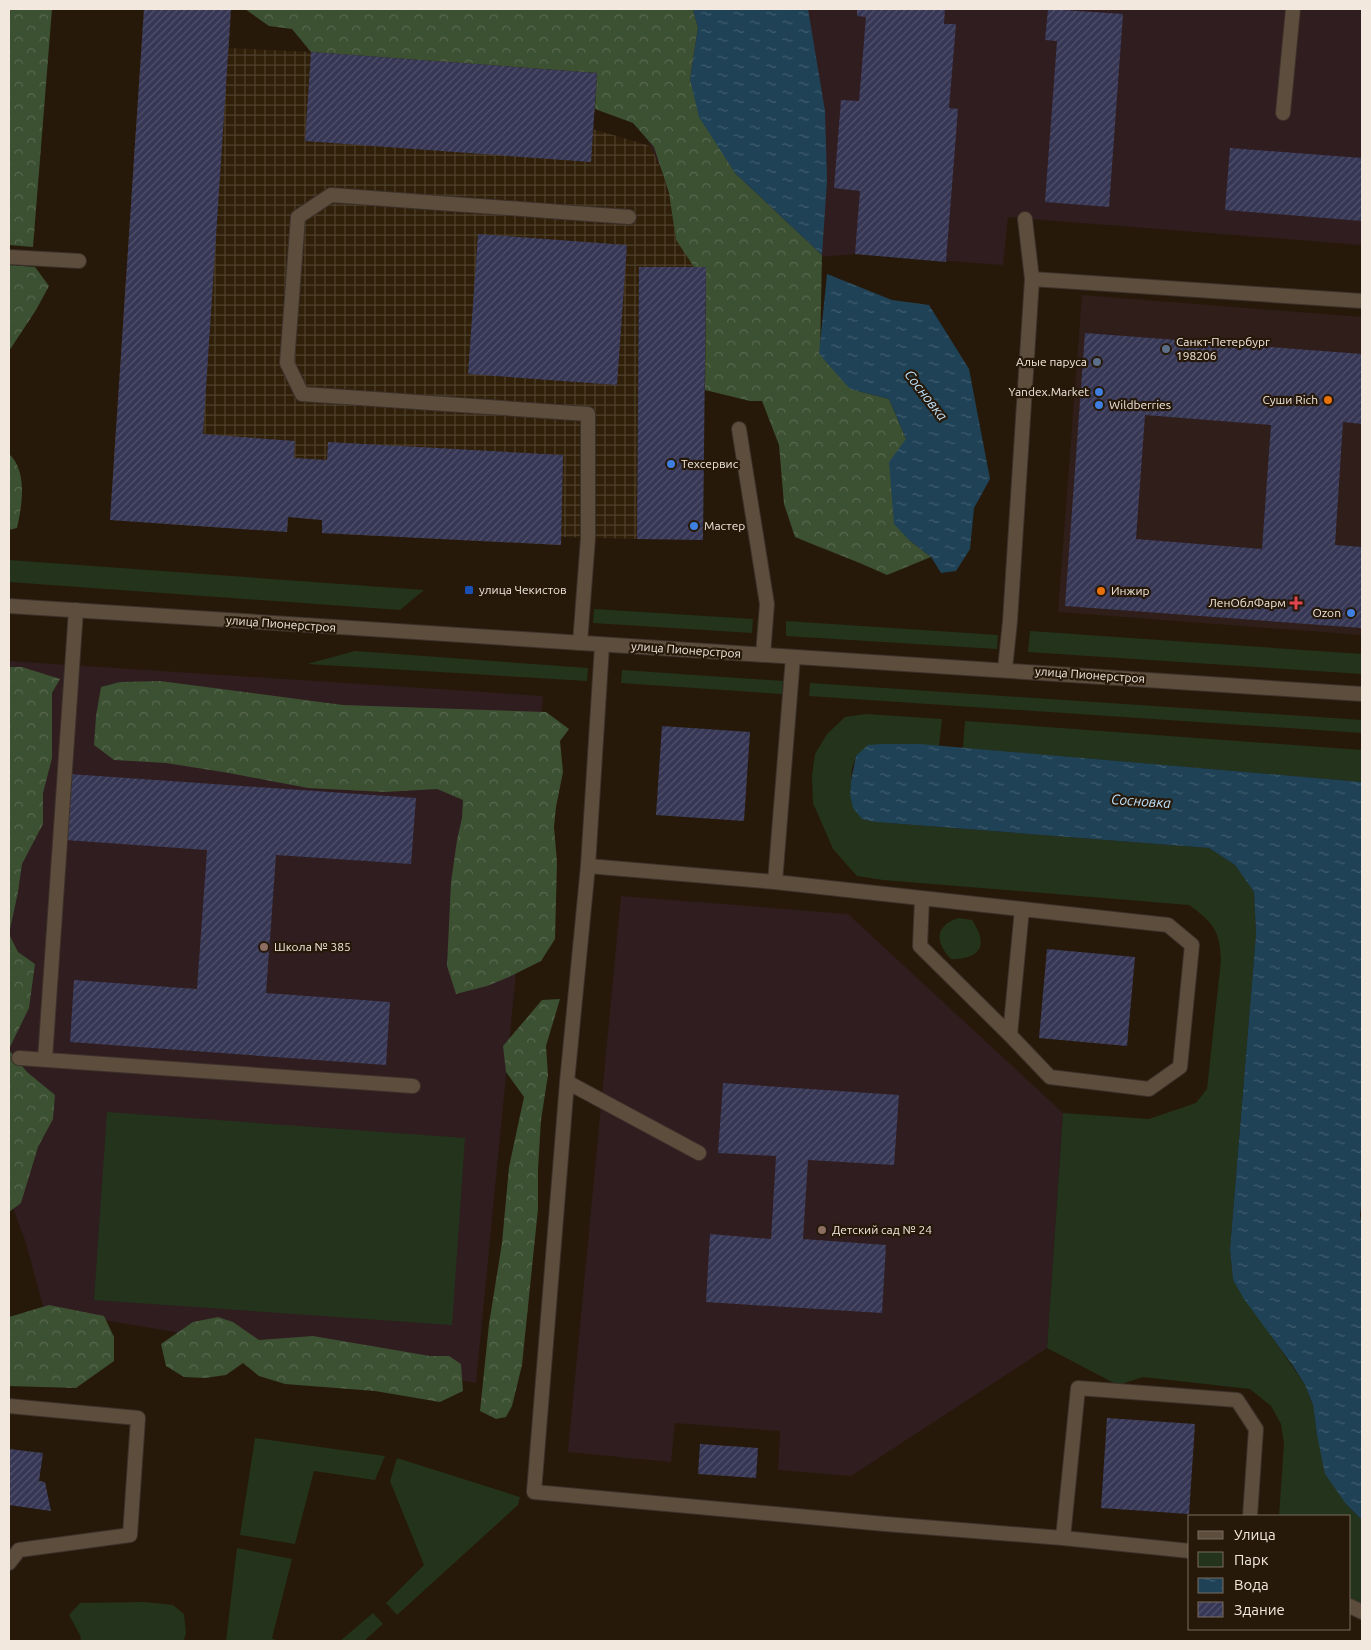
<svg xmlns="http://www.w3.org/2000/svg" width="1371" height="1650" viewBox="0 0 1371 1650" font-family="Ubuntu,sans-serif">
  <defs>
    <pattern id="industrial-grid" width="8" height="8" patternUnits="userSpaceOnUse" patternTransform="scale(1.25)"><rect width="8" height="8" fill="#301f09"/><path d="M0 4h8M4 0v8" fill="none" stroke="#4e402c"/></pattern>
    <pattern id="forest-crowns" width="20" height="18" patternUnits="userSpaceOnUse" patternTransform="scale(1.25)"><rect width="20" height="18" fill="#3c5032"/><path d="M2 6a3 3 0 1 1 6 0M12 15a3 3 0 1 1 6 0" fill="none" stroke="#59694f"/></pattern>
    <pattern id="water-ripples" width="26" height="14" patternUnits="userSpaceOnUse" patternTransform="scale(1.25)"><rect width="26" height="14" fill="#1f4256"/><path d="M2 4q2-2 4 0t4 0M15 11q2-2 4 0t4 0" fill="none" stroke="#405d6e"/></pattern>
    <pattern id="building-hatch" width="6" height="6" patternUnits="userSpaceOnUse" patternTransform="scale(1.25)"><rect width="6" height="6" fill="#363655"/><path d="M-1 1l2-2M0 6l6-6M5 7l2-2" fill="none" stroke="#54536d"/></pattern>
  </defs>
  <rect width="100%" height="100%" fill="#26190a"/>
  <!-- commercial -->
  <path fill="#301e1b" d="M1082,295l280,22v318l-304,-23z"/>
  <!-- industrial -->
  <path fill="url(#industrial-grid)" d="M144,9h87l-2,39 82,4 286,21 -4,56 61,18 16,51 6,42 18,27h-55l-2,272 -76,-2v8l-239,-12v-13l-33,-3 -2,15 -177,-12z"/>
  <!-- education -->
  <path fill="#301d1f" d="M471,9h891v236l-354,-28 -5,48 -148,-11 -149,13 -110,-240z
    M9,661l534,35 -67,687 -432,-73 -18,-67 -17,-46z
    M621,896l227,18 215,199 -16,235 -196,128 -73,-6 2,-39 -105,-8 -4,39 -103,-10z"/>
  <!-- green -->
  <path fill="#24331c" d="M9,560l415,30 -24,20 -391,-28z
    M594,609l159,10 -1,14 -159,-10z
    M786,621l212,14 -1,14 -211,-13z
    M1030,631l332,23v20l-334,-22z
    M355,651l233,17 -1,13 -280,-17z
    M622,670l161,11 -1,13 -161,-11z
    M810,683l552,37v13l-553,-37z
    M866,714l76,5 -3,27 -59,-2 -24,12 -4,12 -2,26 26,28 333,26 26,17 19,27 2,42 -26,315 3,31 72,105 8,20 4,30 29,69 16,16v85l-12,-5v-84h-71l5,-72 -3,-20 -10,-18 -21,-17 -107,-12 -25,8 -71,-37 16,-235 86,6 47,-16 11,-14 14,-129c-1,-29 -8,-38 -32,-55l-306,-25 -26,-4 -24,-27 -20,-46 -1,-27 3,-22 12,-20 18,-17z
    M965,721l397,29v32l-399,-34z
    M959,918l13,2c17,25 9,39 -21,39 -16,-16 -17,-34 8,-41z
    M107,1112l358,26 -13,187 -358,-25z
    M255,1438l130,18 -10,24 -61,-9 -19,73 -55,-9z
    M397,1458l123,39 -2,8 -121,110 -11,-12 38,-38 -34,-84z
    M237,1548l55,11 -20,79 5,3h-51z
    M144,1602l29,3 11,9 2,20 -3,7h-102l-1,-6 -11,-20 11,-12z
    M373,1613l10,11 -19,17h-24z"/>
  <!-- forest -->
  <path fill="url(#forest-crowns)" d="M9,9h43l-19,238 -24,-2z
    M245,9h448l5,19 -8,51 45,94 87,82 -2,99 38,37 31,8 17,40 3,101 22,17 -44,18c-30,-14 -61,-25 -92,-38l-11,-33 -5,-59 -17,-44h-12l-45,-11 1,-122 -12,-1 -18,-27 -7,-47 -15,-46 -21,-24 -38,-14 2,-36 -286,-21 -19,-23 -23,-3z
    M9,265l26,2 14,19 -13,24 -27,41z
    M9,454c19,17 13,52 8,74l-8,2z
    M9,667h13l38,12 -8,14v65l-9,35v31l-21,40 -4,28 -9,42 9,18 17,12 -6,44 -20,41z
    M160,681l183,24 203,7 23,17 -9,12 3,31 -7,35 -2,20 3,35 -2,77 -14,22 -32,16 -22,9 -31,8 -9,-28 4,-84 6,-42 5,-22 1,-18 -26,-11 -52,3 -77,-4 -79,-15 -63,-10 -52,-3 -20,-15 2,-29 5,-29 19,-5z
    M560,999l-14,47 2,29 -7,45 -3,49v40l-16,156 -10,41 -6,11 -10,2 -16,-8 9,-87 13,-81 7,-76 15,-70 -18,-25 -3,-26 39,-46z
    M9,1050l18,22 28,23 -2,24 -15,28 -17,56 -12,9z
    M49,1305l55,11 10,21v24l-38,27 -67,-2v-69z
    M218,1317l15,5 26,18 54,-4 117,20h19l12,8 2,27 -23,11 -65,-11 -90,-7 -26,-8 -16,-13 -17,12 -21,3 -21,-1 -18,-11 -5,-22 32,-22z"/>
  <!-- water -->
  <path fill="url(#water-ripples)" d="M693,9h115l17,102 2,69 -5,75 -87,-82 -36,-56 -9,-38 8,-51z
    M827,274l65,26 37,5 40,64 21,110 -16,29 -4,41 -14,22 -15,2 -10,-16 -22,-17 -15,-16 -5,-62 17,-23 -17,-40 -39,-10 -31,-35z
    M880,744h40l442,38v418l-2,15 2,11v294l-16,-16 -21,-30 -8,-39 -4,-30 -8,-20 -12,-19 -49,-67 -11,-19 -3,-31 26,-315 -2,-42 -19,-27 -26,-17 -333,-26 -14,-3 -9,-11 -3,-14 1,-13 5,-25 12,-11z"/>
  <!-- building -->
  <path fill="url(#building-hatch)" fill-rule="evenodd" d="M144,9h87l-28,425 92,7 -1,17 33,2 1,-18 235,13 -2,90 -239,-12v-13l-34,-3 -1,15 -177,-12z
    M857,9h88l-1,15h12l-7,84 9,1 -12,153 -91,-8 5,-63 -26,-3 7,-88 18,1 7,-84 -9,-1z
    M1048,9l75,5 -14,193 -64,-5 12,-161 -12,-1z
    M311,52l286,21 -6,89 -286,-21z
    M1230,148l132,10v63l-137,-11z
    M478,234l149,11 -10,140 -149,-11z
    M639,267h67l-3,273 -66,-1z
    M1085,333l277,21v70l-19,-2 -8,123 27,2v81l-297,-22zM1145,415l126,10 -9,124 -126,-10z
    M662,726l88,6 -6,89 -88,-6z
    M70,774l346,24 -5,66 -135,-9 -10,138 124,9 -4,63 -316,-23 4,-62 123,9 10,-139 -142,-10z
    M1047,949l88,8 -8,89 -88,-8z
    M723,1083l176,12 -5,70 -86,-5 -5,79 83,6 -4,68 -176,-11 4,-68 61,5 5,-83 -58,-3z
    M1107,1418l88,6 -6,90 -88,-6z
    M700,1444l58,4 -2,30 -58,-4z
    M9,1449l34,4 -4,28 6,1 6,29 -42,-6z"/>
  <g fill="none" stroke-linecap="round" stroke-linejoin="round">
    <!-- service casing -->
    <g stroke="#3c322c" stroke-width="16">
      <path id="service" d="M1283,113l10,-104
        M9,257l70,4
        M1032,279l330,22
        M739,429l28,175 -4,51
        M580,643l8,-105v-124l-286,-20 -15,-31 11,-146 33,-22 298,22
        M602,645l-14,221 -21,216 -33,410 351,32 178,14 127,13
        M1005,669l5,-48 22,-342 -7,-60
        M588,866l187,16 393,43 24,20 -12,122 -31,22 -99,-12 -40,-42 12,-126
        M775,882l18,-225
        M922,898l-2,48 90,89
        M19,1058l394,28
        M45,1059l31,-449
        M567,1082l132,71
        M9,1406l129,12 -8,117 -111,15 -10,13
        M1063,1538l15,-150 159,12 19,29 -6,87
        M1350,1606l12,6"/>
    </g>
    <!-- tertiary casing -->
    <g stroke="#3c322c" stroke-width="16">
      <path id="tertiary" d="M9,606c451,29 902,57 1353,88"/>
    </g>
    <!-- service -->
    <use href="#service" stroke="#5d4d3d" stroke-width="14"/>
    <!-- tertiary -->
    <use href="#tertiary" stroke="#5d4d3d" stroke-width="14"/>
  </g>
  <!-- markers -->
  <g fill="#5c6f8a" stroke="#26190a" stroke-width="2">
    <circle cx="1166" cy="349" r="5"/>
    <circle cx="1097" cy="362" r="5"/>
  </g>
  <g fill="#3f7fe0" stroke="#26190a" stroke-width="2">
    <circle cx="1099" cy="392" r="5"/>
    <circle cx="1099" cy="405" r="5"/>
    <circle cx="671" cy="464" r="5"/>
    <circle cx="694" cy="526" r="5"/>
    <circle cx="1351" cy="613" r="5"/>
  </g>
  <g fill="#e8710a" stroke="#26190a" stroke-width="2">
    <circle cx="1328" cy="400" r="5"/>
    <circle cx="1101" cy="591" r="5"/>
  </g>
  <rect fill="#1a4fb4" stroke="#26190a" stroke-width="2" x="464" y="585" width="10" height="10" rx="2.5"/>
  <path fill="#e0444e" stroke="#26190a" stroke-width="2" d="M1293.5 595.5h5v5h5v5h-5v5h-5v-5h-5v-5h5z"/>
  <g fill="#8d6e63" stroke="#26190a" stroke-width="2">
    <circle cx="264" cy="947" r="5"/>
    <circle cx="822" cy="1230" r="5"/>
  </g>
  <g text-anchor="middle" stroke-width="4.5" stroke-linejoin="round" paint-order="stroke">
    <!-- poi labels -->
    <g font-size="12" fill="#f2e8de" stroke="#26190a" text-anchor="start">
      <text x="1176" y="346">Санкт-Петербург<tspan x="1176" dy="14">198206</tspan></text>
      <text x="1087" y="366" text-anchor="end">Алые паруса</text>
      <text x="1089" y="396" text-anchor="end">Yandex.Market</text>
      <text x="1318" y="404" text-anchor="end">Суши Rich</text>
      <text x="1109" y="409">Wildberries</text>
      <text x="681" y="468">Техсервис</text>
      <text x="704" y="530">Мастер</text>
      <text x="479" y="594">улица Чекистов</text>
      <text x="1111" y="595">Инжир</text>
      <text x="1286" y="607" text-anchor="end">ЛенОблФарм</text>
      <text x="1341" y="617" text-anchor="end">Ozon</text>
      <text x="274" y="951">Школа № 385</text>
      <text x="832" y="1234">Детский сад № 24</text>
    </g>
    <!-- street labels -->
    <g font-size="12" fill="#f2e8de" stroke="#26190a">
      <text transform="translate(281 624) rotate(4)" y="4">улица Пионерстроя</text>
      <text transform="translate(686 650) rotate(4)" y="4">улица Пионерстроя</text>
      <text transform="translate(1090 675) rotate(4)" y="4">улица Пионерстроя</text>
    </g>
    <!-- water labels -->
    <g font-size="14" font-style="italic" fill="#bee2fa" stroke="#26190a">
      <text transform="translate(926 395) rotate(52)" y="5">Сосновка</text>
      <text transform="translate(1141 801) rotate(4)" y="5">Сосновка</text>
    </g>
  </g>
  <!-- border -->
  <rect width="1371" height="1650" fill="none" stroke="#f2e8de" stroke-width="20"/>
  <!-- legend -->
  <rect x="1188" y="1515" width="162" height="115" fill="#26190a" stroke="#786c5f"/>
  <rect x="1198" y="1531" width="25" height="8" fill="#5d4d3d" stroke="#786c5f"/>
  <text x="1234" y="1540" font-size="15" fill="#f2e8de">Улица</text>
  <rect x="1198" y="1552" width="25" height="15" fill="#24331c" stroke="#786c5f"/>
  <text x="1234" y="1565" font-size="15" fill="#f2e8de">Парк</text>
  <rect x="1198" y="1578" width="25" height="15" fill="url(#water-ripples)" stroke="#786c5f"/>
  <text x="1234" y="1590" font-size="15" fill="#f2e8de">Вода</text>
  <rect x="1198" y="1602" width="25" height="15" fill="url(#building-hatch)" stroke="#786c5f"/>
  <text x="1234" y="1615" font-size="15" fill="#f2e8de">Здание</text>
</svg>
